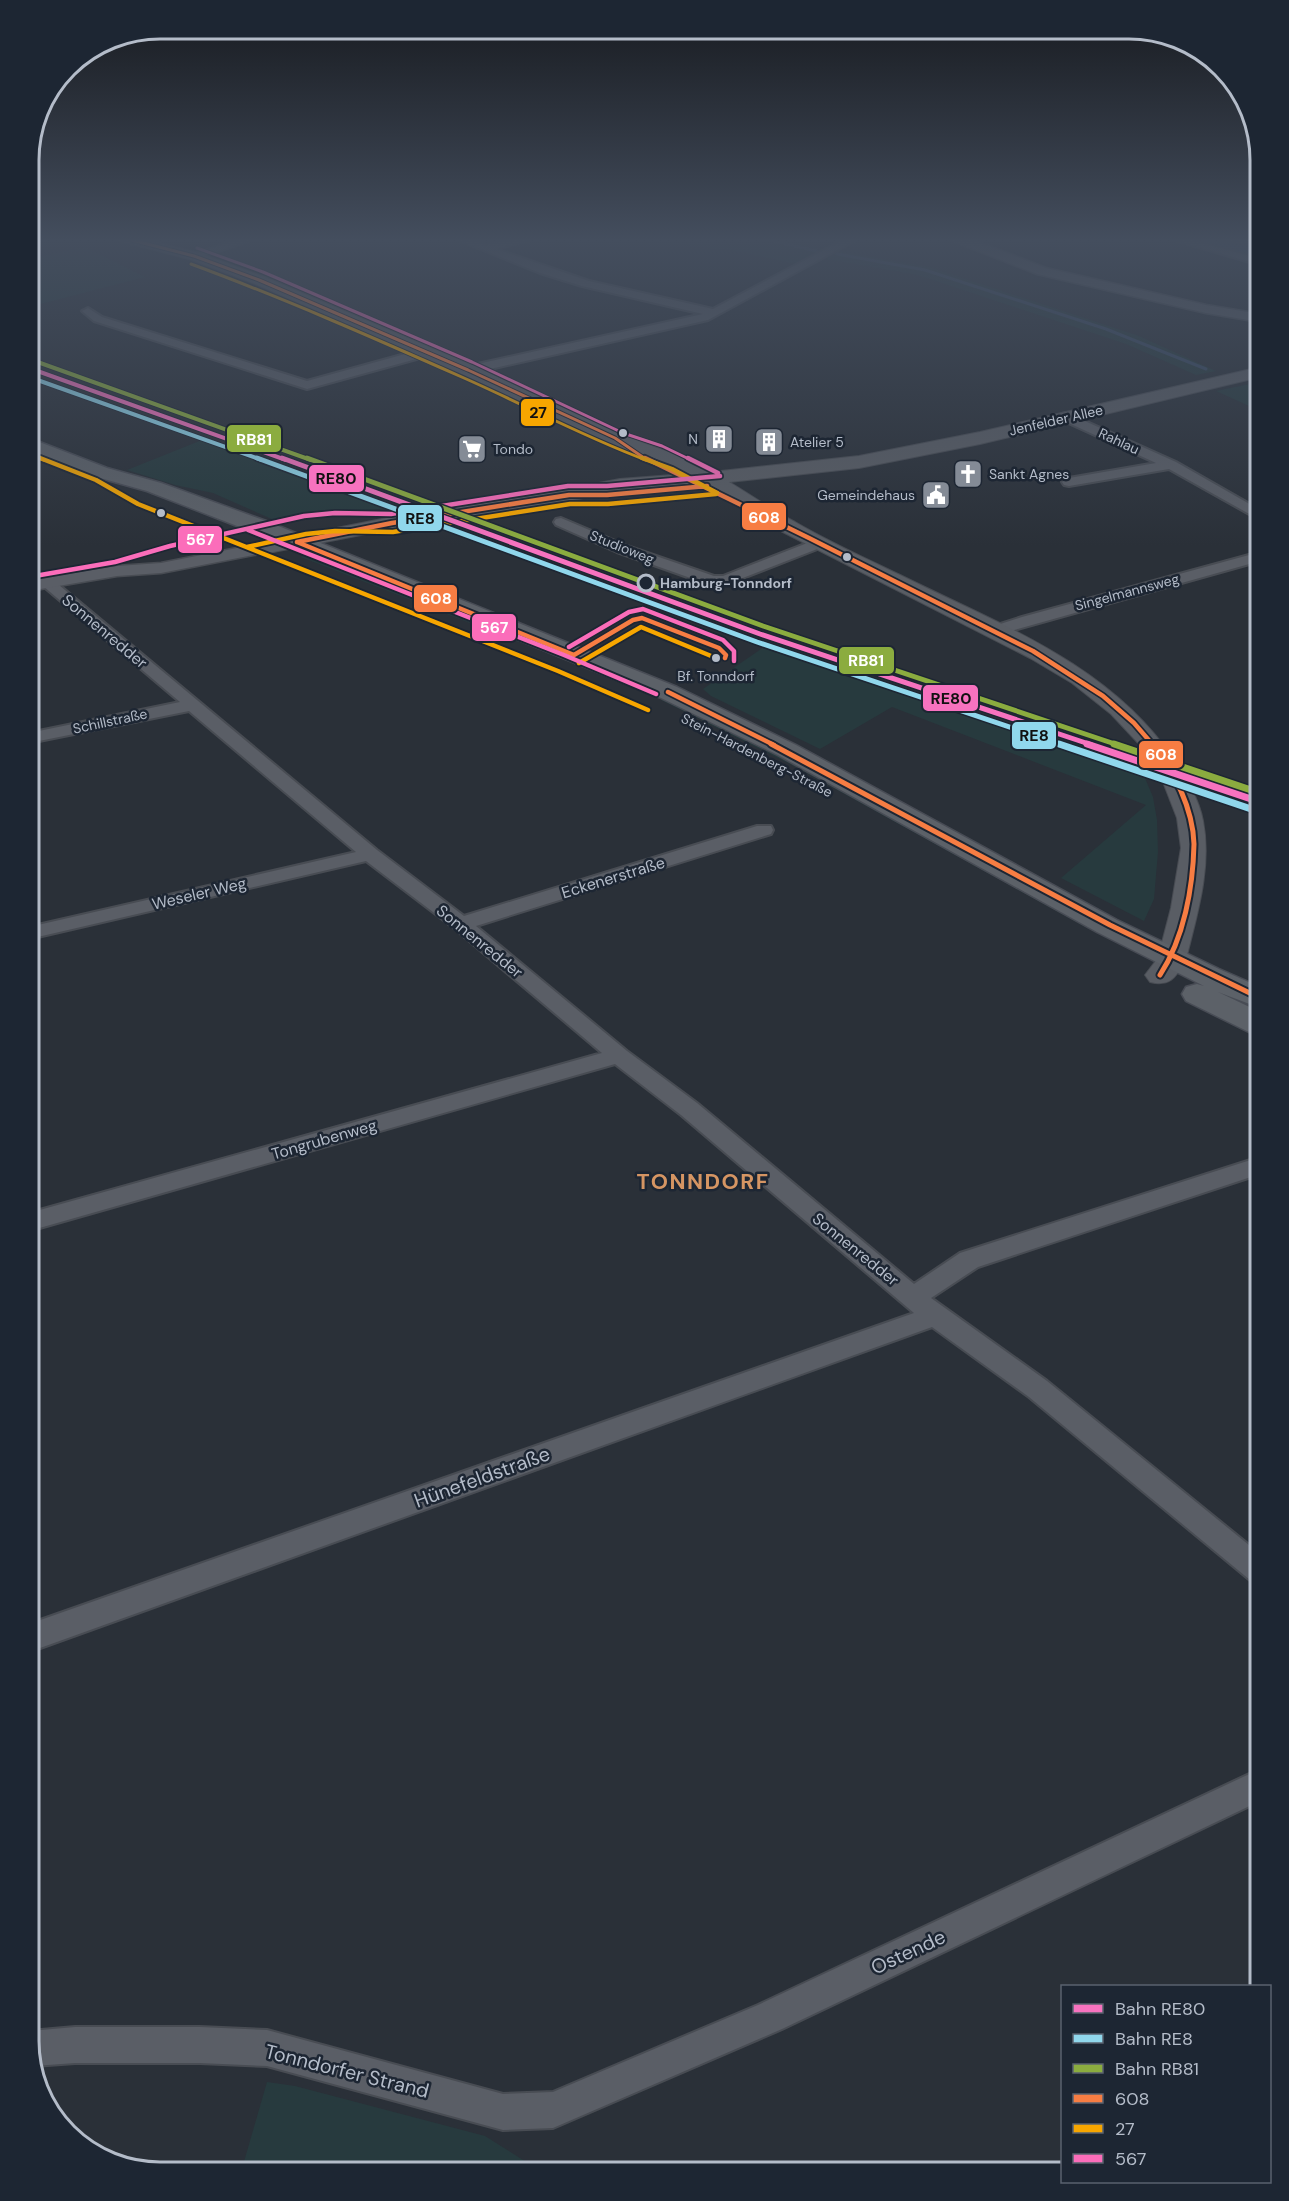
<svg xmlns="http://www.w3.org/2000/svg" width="1289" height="2201" viewBox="0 0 1289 2201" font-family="'DM Sans',sans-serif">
  <rect width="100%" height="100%" fill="#2a3038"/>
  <!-- green -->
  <path fill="#273a3e" d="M650,238h124l48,11 -27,15 -58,-13 -70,-8z
    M85,247l60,30 -116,30v-48z
    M838,251l91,16 210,69 77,35 -20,4 -70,-31 -208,-69 -92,-16z
    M1250,384l10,5v22l-44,-20z
    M207,438l182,70 -115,12 -61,-27 -38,-8 -48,-15z
    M305,554l84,35 29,8 101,43 -1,2 -217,-85z
    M770,643l372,128 11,26 4,23 1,32 -4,47 -10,22 -83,-43 85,-73 -254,-98 -72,42 -109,-53 -8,-7z
    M668,698l47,21 379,208 -3,3 -301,-166 -129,-64z
    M267,2082l28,4 190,50 57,36h-301z"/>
  <!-- water -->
  <path fill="#384963" d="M1202,238l58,10v9l-21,-4 -43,-14z"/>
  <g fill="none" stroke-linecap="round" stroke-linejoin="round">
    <!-- stream -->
    <path stroke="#384963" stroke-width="3" d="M761,238l55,13
      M837,254l88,16 181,59 100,40
      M1252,390l8,4"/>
    <!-- minor casing -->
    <g stroke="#484c53" stroke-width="4">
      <path id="minor" d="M242,238h15l-59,20h-8l-1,-2z
        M454,238h14l18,7 27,-7h17l-1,2 -33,9 93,32 124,28 134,-71h12l-151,82 -240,54 -4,-1 -2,-3 2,-3 239,-53 -121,-28 -42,-13z
        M1168,238h16l76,21v6z
        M1223,238l37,2v6l-32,-5z
        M88,308l14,9 205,64 120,-33 6,4 -2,3 -124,34 -213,-68 -12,-10z
        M1067,413l109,49 84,48v10l-91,-51 -100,17 -5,-1 -2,-3 7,-4 87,-15 -94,-43 -2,-3 2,-3z
        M561,518l66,28 87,30h9l92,-36h10l2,3 -2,3 -95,37 -17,3 -96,-34 -61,-27 -2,-3 2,-3z
        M1260,552v9l-260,73h-12l-2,-3 2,-3 34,-11z
        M48,578l5,2 324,270 87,66 293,-90h14l2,4 -2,4 -295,92 151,125 70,52 217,181 46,-31 300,-96v17l-282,93 -47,31 116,83 213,173v30l-10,-4 -221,-183 -97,-70 -903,325v-28l885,-311 -233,-198 -66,-51 -586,167v-18l573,-160 -148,-125 -88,-67 -337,78v-12l327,-75 -167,-141 -160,32v-10l151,-31 -137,-116 -3,-3 3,-3z
        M1260,1769v32l-478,228 -229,99 -50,2 -236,-64 -67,-3h-125l-41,3 -6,-25 2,-10 45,-4h125l67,3 236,64 50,-2 205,-87z"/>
    </g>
    <!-- tertiary casing -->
    <g stroke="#484c53" stroke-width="3">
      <path id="tertiary" d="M951,238h17l78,30 160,37 54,9v8l-54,-9 -169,-39 -84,-33z
        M268,542l6,1 3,4 -3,4 -113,22 -44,3 -88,15v-11l88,-14 44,-3z"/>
    </g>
    <!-- secondary casing -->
    <g stroke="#484c53" stroke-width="2">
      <path id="secondary" d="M117,238h23l59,15 66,24 209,89 153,71 56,20 29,15 147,-16 121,-24 280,-65v10l-280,67 -121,24 -130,14c22,13 43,28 66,40 34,20 70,36 105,53 99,49 211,90 274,185 12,18 25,39 29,61 9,46 -6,94 -17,138 -10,17 -14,28 -36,23l-5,-7 13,-17 13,-50 10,-60 -4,-30 -14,-36 -23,-37 -29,-31 -39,-31 -42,-25 -249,-127 -76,-47 -85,7 -95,18 -133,20 -124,24 -7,-2 -3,-4 3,-4 131,-26 133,-20 95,-18 66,-5 -73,-29 -151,-71 -209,-91 -64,-24 -70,-18z"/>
    </g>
    <!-- primary casing -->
    <g stroke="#484c55" stroke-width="3">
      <path id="primary" d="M29,438l78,30 54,15 105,38 411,166 119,58 321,175 102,49 41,18v21l-42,-16 42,20v23l-11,-3 -63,-31 -4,-7 4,-7 11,-3 7,2 -107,-54 -319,-177 -119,-58 -409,-166 -103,-40 -54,-15 -64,-25z"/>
    </g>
    <!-- minor -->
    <use href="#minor" fill="#5a5e66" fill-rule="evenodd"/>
    <!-- tertiary -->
    <use href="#tertiary" fill="#5a5e66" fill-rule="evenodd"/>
    <!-- secondary -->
    <use href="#secondary" fill="#595d64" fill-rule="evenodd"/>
    <!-- primary -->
    <use href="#primary" fill="#5c6168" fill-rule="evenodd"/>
    <!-- bus-1-far2 casing -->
    <g stroke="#1d2633" stroke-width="5">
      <path id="bus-1-far2" d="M124,238l70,18 65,24 209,90 147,68 32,22"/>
    </g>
    <!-- bus-1-far1 casing -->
    <g stroke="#1d2633" stroke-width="8">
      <path id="bus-1-far1" d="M645,458l164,80 224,113 70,45 31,27 19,22
        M297,542l95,-19 177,-28h38l100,-9
        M297,542l277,113
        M574,655l59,-35 9,-2 77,30 7,7 -1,3
        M668,692l106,53"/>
    </g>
    <!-- bus-1 casing -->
    <g stroke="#1d2633" stroke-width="9">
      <path id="bus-1" d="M771,744l339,181 150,73
        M1152,744c22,26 41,65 42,100 -1,44 -10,94 -34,131"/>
    </g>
    <!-- bus-2-far1 casing -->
    <g stroke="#1d2633" stroke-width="5">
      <path id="bus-2-far1" d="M191,264c92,34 183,74 273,114 61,27 120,59 182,82
        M29,454l15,6"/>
    </g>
    <!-- bus-2 casing -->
    <g stroke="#1d2633" stroke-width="8">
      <path id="bus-2" d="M40,458l56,22 42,24 420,167 90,39
        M642,458l30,11 45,24
        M247,547l59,-13 29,-3 58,1 177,-28h38l108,-10
        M579,663l62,-36 75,31"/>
    </g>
    <!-- bus-3-far1 casing -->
    <g stroke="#1d2633" stroke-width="5">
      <path id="bus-3-far1" d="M197,248l66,24 209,90 151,71 39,13 29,14"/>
    </g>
    <!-- bus-3 casing -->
    <g stroke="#1d2633" stroke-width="8">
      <path id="bus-3" d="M688,458l30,15
        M248,530l316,125 92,39
        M29,577l86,-15 55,-16 134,-30 31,-3 56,1 177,-28h39l113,-10
        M569,647l60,-35 14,-3 80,31 11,11v10"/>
    </g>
    <!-- bus-1-far2 -->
    <use href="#bus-1-far2" stroke="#f77d43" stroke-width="3"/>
    <!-- bus-1-far1 -->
    <use href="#bus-1-far1" stroke="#f77d43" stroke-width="4.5"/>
    <!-- bus-1 -->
    <use href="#bus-1" stroke="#f77d43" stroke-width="5"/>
    <!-- bus-2-far1 -->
    <use href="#bus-2-far1" stroke="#f7a600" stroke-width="3"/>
    <!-- bus-2 -->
    <use href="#bus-2" stroke="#f7a600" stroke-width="4.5"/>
    <!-- bus-3-far1 -->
    <use href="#bus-3-far1" stroke="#fb6dba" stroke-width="3"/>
    <!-- bus-3 -->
    <use href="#bus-3" stroke="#fb6dba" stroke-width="4.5"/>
    <!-- rail-1-far2 casing -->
    <g stroke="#1d2633" stroke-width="6">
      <path id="rail-1-far2" d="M29,368l257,92"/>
    </g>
    <!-- rail-1-far1 casing -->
    <g stroke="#1d2633" stroke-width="8">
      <path id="rail-1-far1" d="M282,458l478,176 332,111"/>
    </g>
    <!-- rail-1 casing -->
    <g stroke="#1d2633" stroke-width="10">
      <path id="rail-1" d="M1087,744l173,58"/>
    </g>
    <!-- rail-2-far2 casing -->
    <g stroke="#1d2633" stroke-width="6">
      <path id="rail-2-far2" d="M29,377l233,83"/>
    </g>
    <!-- rail-2-far1 casing -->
    <g stroke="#1d2633" stroke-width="8">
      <path id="rail-2-far1" d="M257,458l500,184 306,103"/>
    </g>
    <!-- rail-2 casing -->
    <g stroke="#1d2633" stroke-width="10">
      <path id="rail-2" d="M1059,744l198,67"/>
    </g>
    <!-- rail-3-far2 casing -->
    <g stroke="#1d2633" stroke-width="6">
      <path id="rail-3-far2" d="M32,360l279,100"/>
    </g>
    <!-- rail-3-far1 casing -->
    <g stroke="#1d2633" stroke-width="8">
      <path id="rail-3-far1" d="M307,458l456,168 355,119"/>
    </g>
    <!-- rail-3 casing -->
    <g stroke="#1d2633" stroke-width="10">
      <path id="rail-3" d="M1114,744l146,49"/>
    </g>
    <!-- rail-1-far2 -->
    <use href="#rail-1-far2" stroke="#f772bf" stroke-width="4"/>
    <!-- rail-1-far1 -->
    <use href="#rail-1-far1" stroke="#f772bf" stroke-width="5"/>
    <!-- rail-1 -->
    <use href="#rail-1" stroke="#f772bf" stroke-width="7"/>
    <!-- rail-2-far2 -->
    <use href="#rail-2-far2" stroke="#90d7ec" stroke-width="4"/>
    <!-- rail-2-far1 -->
    <use href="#rail-2-far1" stroke="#90d7ec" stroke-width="5"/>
    <!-- rail-2 -->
    <use href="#rail-2" stroke="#90d7ec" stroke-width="7"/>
    <!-- rail-3-far2 -->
    <use href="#rail-3-far2" stroke="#8bac3f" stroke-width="4"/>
    <!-- rail-3-far1 -->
    <use href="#rail-3-far1" stroke="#8bac3f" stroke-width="5"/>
    <!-- rail-3 -->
    <use href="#rail-3" stroke="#8bac3f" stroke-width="7"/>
  </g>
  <!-- sky -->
  <linearGradient id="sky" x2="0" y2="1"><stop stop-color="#171a1f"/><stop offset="0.44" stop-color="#444e5e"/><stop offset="1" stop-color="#444e5e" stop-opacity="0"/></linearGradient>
  <rect width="1289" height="546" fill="url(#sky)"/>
  <!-- icons -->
  <defs>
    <g id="building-square" transform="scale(1.5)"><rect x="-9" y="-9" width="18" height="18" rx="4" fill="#848b96" stroke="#1d2633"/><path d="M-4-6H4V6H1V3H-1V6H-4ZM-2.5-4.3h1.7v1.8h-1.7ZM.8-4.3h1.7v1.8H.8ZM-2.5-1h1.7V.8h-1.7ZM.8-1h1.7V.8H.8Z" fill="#fff"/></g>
    <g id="supermarket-square" transform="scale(1.5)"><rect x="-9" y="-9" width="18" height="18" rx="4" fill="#848b96" stroke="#1d2633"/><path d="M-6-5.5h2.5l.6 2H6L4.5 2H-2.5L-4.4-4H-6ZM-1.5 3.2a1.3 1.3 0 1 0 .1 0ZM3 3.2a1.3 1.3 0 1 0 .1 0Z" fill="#fff"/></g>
    <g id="church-square" transform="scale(1.5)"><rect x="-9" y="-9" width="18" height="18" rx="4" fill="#848b96" stroke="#1d2633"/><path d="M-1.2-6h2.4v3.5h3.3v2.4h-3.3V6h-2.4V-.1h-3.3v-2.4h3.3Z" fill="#fff"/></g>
    <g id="civic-square" transform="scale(1.5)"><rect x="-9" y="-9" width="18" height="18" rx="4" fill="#848b96" stroke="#1d2633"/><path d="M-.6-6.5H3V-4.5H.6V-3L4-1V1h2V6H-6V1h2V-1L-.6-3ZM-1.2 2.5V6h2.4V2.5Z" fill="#fff"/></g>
  </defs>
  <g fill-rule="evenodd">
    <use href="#building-square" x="719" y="439"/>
    <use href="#building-square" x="769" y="442"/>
    <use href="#supermarket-square" x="472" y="449"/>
    <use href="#church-square" x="968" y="474"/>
    <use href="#civic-square" x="936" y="495"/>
  </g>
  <!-- markers -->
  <g fill="#b4bcc9" stroke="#1d2633" stroke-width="2">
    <circle cx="623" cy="433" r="5"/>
    <circle cx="161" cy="513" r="5"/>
    <circle cx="847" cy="557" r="5"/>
    <circle cx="716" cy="658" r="5"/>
  </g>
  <circle fill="#1d2633" stroke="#b4bcc9" stroke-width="3" cx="646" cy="583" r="8"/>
  <g text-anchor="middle" stroke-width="5" stroke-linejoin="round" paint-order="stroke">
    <!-- far-street labels -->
    <g font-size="14" fill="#b4bcc9" stroke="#1d2633">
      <text transform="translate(1056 420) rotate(-13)" y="5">Jenfelder Allee</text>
      <text transform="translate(1119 441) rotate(25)" y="5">Rahlau</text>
      <text transform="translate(622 547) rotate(22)" y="5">Studioweg</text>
      <text transform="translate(1127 592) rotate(-15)" y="5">Singelmannsweg</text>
      <text transform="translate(110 721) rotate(-12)" y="5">Schillstraße</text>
      <text transform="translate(757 755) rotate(27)" y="5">Stein-Hardenberg-Straße</text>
    </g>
    <!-- far-poi labels -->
    <g font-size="14" fill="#b4bcc9" stroke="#1d2633" text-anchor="start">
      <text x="698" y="444" text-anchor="end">N</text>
      <text x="790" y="447">Atelier 5</text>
      <text x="493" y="454">Tondo</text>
      <text x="989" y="479">Sankt Agnes</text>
      <text x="915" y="500" text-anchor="end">Gemeindehaus</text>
    </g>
    <!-- far-stop labels -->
    <g font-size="14" font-weight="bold" fill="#b4bcc9" stroke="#1d2633" text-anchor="start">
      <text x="660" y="588">Hamburg-Tonndorf</text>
    </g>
    <!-- bus labels -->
    <g font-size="14" fill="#b4bcc9" stroke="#1d2633">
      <text x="716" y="681">Bf. Tonndorf</text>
    </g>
    <!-- street labels -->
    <g font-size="16" fill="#b4bcc9" stroke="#1d2633">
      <text transform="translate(105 631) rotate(40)" y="6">Sonnenredder</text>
      <text transform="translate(613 877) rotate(-17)" y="6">Eckenerstraße</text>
      <text transform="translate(199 893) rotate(-13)" y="6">Weseler Weg</text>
      <text transform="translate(480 941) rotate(39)" y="6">Sonnenredder</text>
      <text transform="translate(324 1139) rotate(-16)" y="6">Tongrubenweg</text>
      <text transform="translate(856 1249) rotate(39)" y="6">Sonnenredder</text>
    </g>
    <!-- near-street labels -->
    <g font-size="20" fill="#b4bcc9" stroke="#1d2633">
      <text transform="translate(482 1477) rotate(-20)" y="7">Hünefeldstraße</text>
      <text transform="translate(908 1952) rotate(-25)" y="7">Ostende</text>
      <text transform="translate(347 2071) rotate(14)" y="7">Tonndorfer Strand</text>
    </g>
    <!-- district labels -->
    <g font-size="22" font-weight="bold" letter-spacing="1.5" fill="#d59563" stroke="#1d2633">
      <text x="703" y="1189">TONNDORF</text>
    </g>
  </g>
  <!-- crop -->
  <path d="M0 0H1289V2201H0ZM160 39H1129A121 121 0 0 1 1250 160V2041A121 121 0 0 1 1129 2162H160A121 121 0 0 1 39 2041V160A121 121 0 0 1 160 39Z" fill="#1d2633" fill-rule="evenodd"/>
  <path fill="none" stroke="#b4bcc9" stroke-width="3" d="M160 39H1129A121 121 0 0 1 1250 160V2041A121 121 0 0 1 1129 2162H160A121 121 0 0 1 39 2041V160A121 121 0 0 1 160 39Z"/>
  <g stroke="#1d2633" stroke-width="2">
    <rect x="520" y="398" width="35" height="29" rx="6" fill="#f7a600"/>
    <rect x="226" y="424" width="56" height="29" rx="6" fill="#8bac3f"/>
    <rect x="308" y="464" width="57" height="29" rx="6" fill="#f772bf"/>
    <rect x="741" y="502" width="46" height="29" rx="6" fill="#f77d43"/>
    <rect x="397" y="504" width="46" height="28" rx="6" fill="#90d7ec"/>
    <rect x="177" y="525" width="46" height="29" rx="6" fill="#fb6dba"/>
    <rect x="413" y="584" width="45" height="29" rx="6" fill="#f77d43"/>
    <rect x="471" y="613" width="46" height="29" rx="6" fill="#fb6dba"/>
    <rect x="838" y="646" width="57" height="29" rx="6" fill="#8bac3f"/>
    <rect x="922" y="684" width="57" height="28" rx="6" fill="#f772bf"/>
    <rect x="1011" y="721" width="46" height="29" rx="6" fill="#90d7ec"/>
    <rect x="1138" y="740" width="46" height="29" rx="6" fill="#f77d43"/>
  </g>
  <g font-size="16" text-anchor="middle" font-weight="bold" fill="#fff">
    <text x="254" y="445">RB81</text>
    <text x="764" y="523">608</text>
    <text x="200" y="545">567</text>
    <text x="436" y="604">608</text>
    <text x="494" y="633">567</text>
    <text x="866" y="666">RB81</text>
    <text x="1161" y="760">608</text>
  </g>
  <g font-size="16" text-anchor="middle" font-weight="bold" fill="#111">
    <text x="538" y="418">27</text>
    <text x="336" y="484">RE80</text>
    <text x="420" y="524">RE8</text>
    <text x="951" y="704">RE80</text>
    <text x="1034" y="741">RE8</text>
  </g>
  <!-- legend -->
  <rect x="1061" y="1985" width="210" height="198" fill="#1d2633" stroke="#59626f" stroke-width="1.5"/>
  <rect x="1073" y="2004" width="30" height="9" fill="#f772bf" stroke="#59626f" stroke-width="1.5"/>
  <text x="1115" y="2015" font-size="18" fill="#b4bcc9">Bahn RE80</text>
  <rect x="1073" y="2034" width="30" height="9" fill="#90d7ec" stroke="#59626f" stroke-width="1.5"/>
  <text x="1115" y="2045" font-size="18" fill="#b4bcc9">Bahn RE8</text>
  <rect x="1073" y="2064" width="30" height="9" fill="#8bac3f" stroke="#59626f" stroke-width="1.5"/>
  <text x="1115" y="2075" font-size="18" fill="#b4bcc9">Bahn RB81</text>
  <rect x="1073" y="2094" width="30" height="9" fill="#f77d43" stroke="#59626f" stroke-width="1.5"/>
  <text x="1115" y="2105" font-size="18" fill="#b4bcc9">608</text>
  <rect x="1073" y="2124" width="30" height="9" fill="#f7a600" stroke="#59626f" stroke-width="1.5"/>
  <text x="1115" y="2135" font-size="18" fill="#b4bcc9">27</text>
  <rect x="1073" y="2154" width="30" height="9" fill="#fb6dba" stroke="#59626f" stroke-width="1.5"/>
  <text x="1115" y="2165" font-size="18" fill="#b4bcc9">567</text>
</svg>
